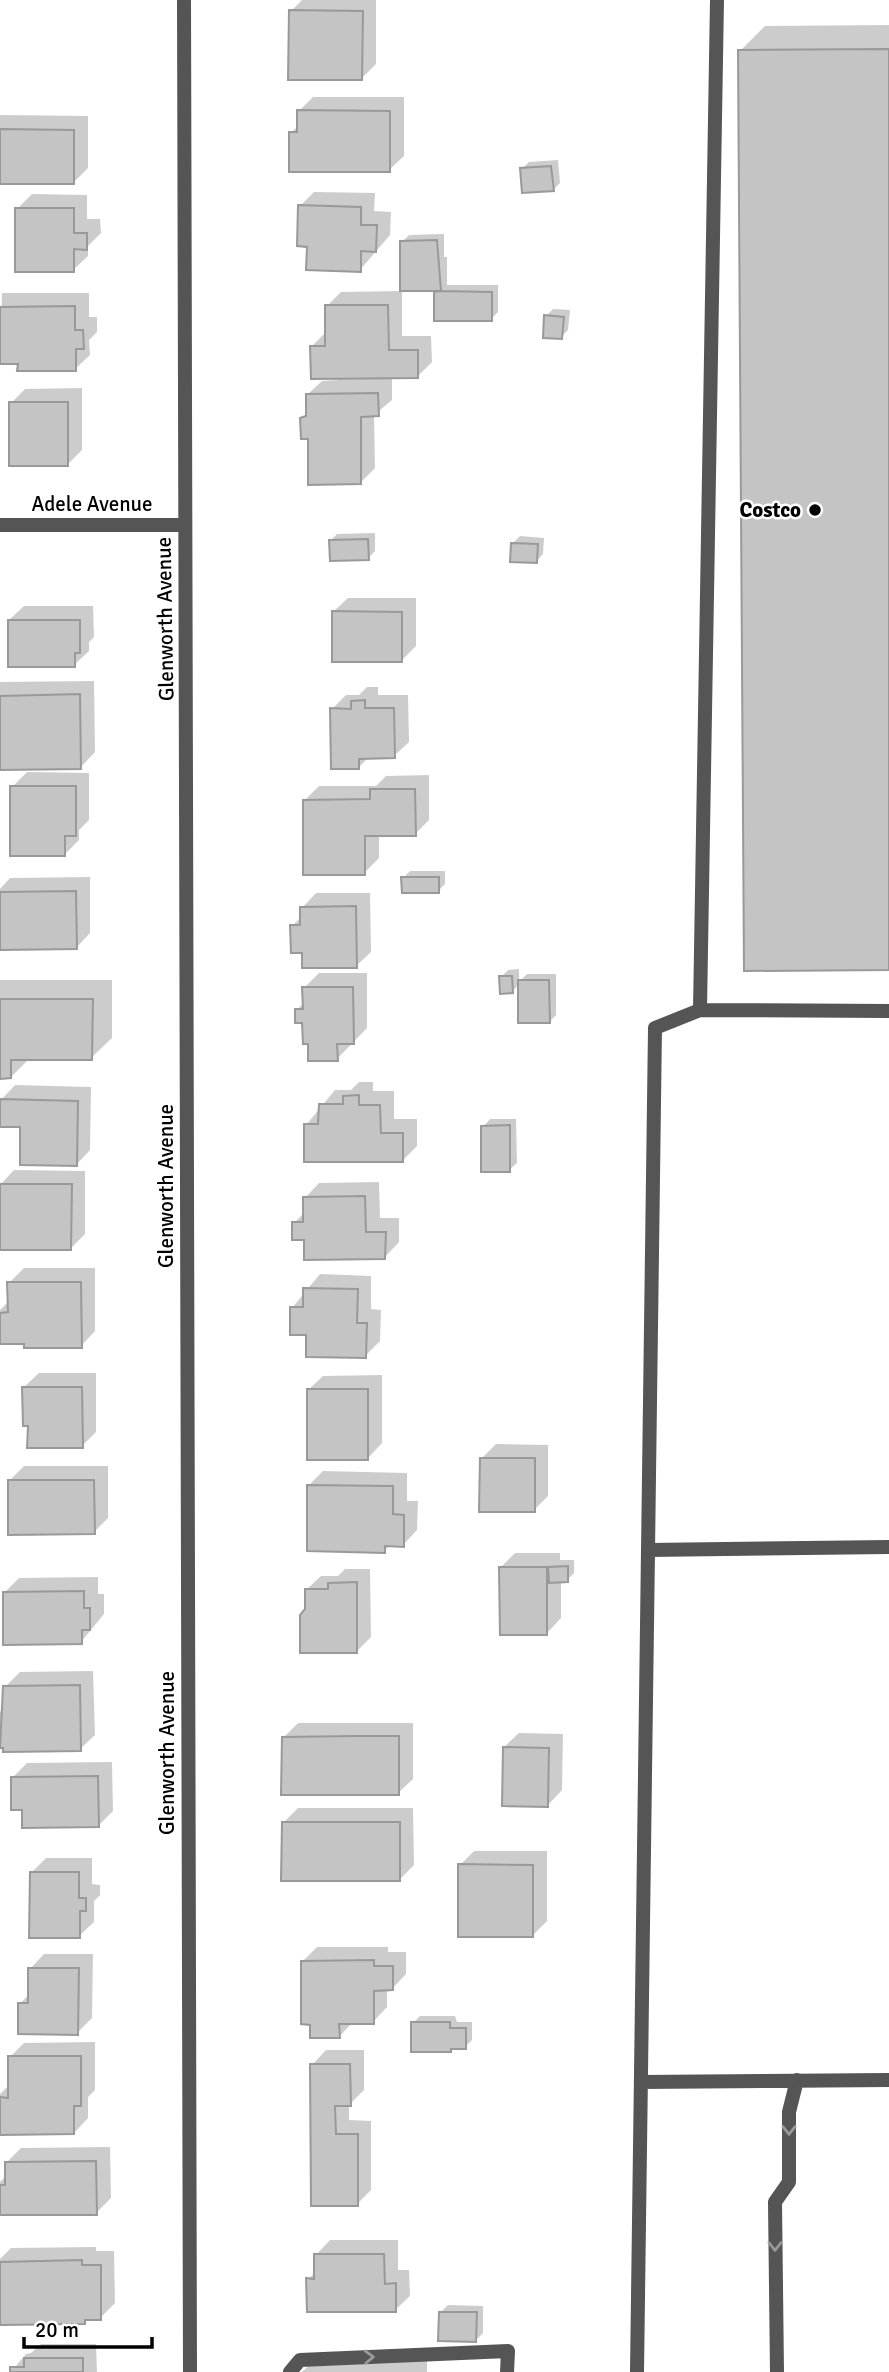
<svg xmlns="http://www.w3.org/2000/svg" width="889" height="2372" viewBox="0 0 889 2372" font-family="Signika,sans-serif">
  <rect width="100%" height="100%" fill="#fff"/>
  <!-- shadow -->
  <path fill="#0003" d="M302,0h74v64l-15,15 -70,-68z
    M889,25v943l-149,-917 25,-25z
    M313,97h91v59l-15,14 -98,-37 8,-8v-14z
    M0,115l88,1v52l-15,15 -73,-1z
    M558,160l2,23 -7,7 -31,-21 7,-7z
    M314,192l61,1 -1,18 17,1 -1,23 -30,35 -60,-64z
    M32,194l55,1v24h13l1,14 -13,13v10l-15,14 -56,-61z
    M444,234v23h3v28h51v27l-7,7h-55v-30l-34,-47 7,-7z
    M402,291v45h29l1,26 -15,15h-25v23l-18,15 1,53 -15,15 -50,-45 -8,-19 5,-5v-19l15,-14 16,-1 -26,-34 15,-15v-25l14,-14z
    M2,293h87v24h8v15l-8,8 1,15 -15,14 -75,-7z
    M553,309l17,1 -2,20 -7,7 -15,-21z
    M82,388v62l-15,15 -56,-62 14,-14z
    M375,533v18l-7,7 -38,-17 7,-7z
    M520,536l24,2 -1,16 -7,7 -23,-18z
    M348,598h68v48l-15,15 -68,-49z
    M24,606h69l1,31 -5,5v9l-15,14 -65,-45z
    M94,681l1,71 -14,15 -81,1v-86z
    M367,687h11v8h30l1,47 -15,14 -25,1 -10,10 -27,-58 14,-14h13z
    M27,772l62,1v47l-10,10v10l-15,15 -52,-68z
    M429,775v45l-14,14h-36v24l-15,15 -60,-72 15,-15h57l10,-10z
    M410,871h35v13l-7,7 -35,-13z
    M90,877v56l-14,15h-76v-59l10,-11z
    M316,893h54l1,59 -15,14 -64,-40 10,-10v-8z
    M519,969v13l8,-8h29v41l-7,7 -30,-38 -7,8 -11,-15 7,-7z
    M319,973h48v55l-30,31h-28l-5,-37 -7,-12 7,-8v-14z
    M0,980h112v58l-21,20 -62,1 -18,18h-11z
    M359,1082h14v9h21v28h23v27l-14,14 -97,-35 29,-35h16z
    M15,1085l76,2 -1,63 -14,15 -54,-40 -21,-25z
    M490,1119h26l1,44 -8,7 -26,-43z
    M14,1170l71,1v63l-15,15h-70v-64z
    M379,1182l1,36h19v24l-14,15 -80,-19 -11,-15 11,-11v-14l14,-15z
    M24,1268h71v63l-14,15 -81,-4v-32l9,-9v-18z
    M320,1274l51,2v33l10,1 -1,31 -15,15 -57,-22 -16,-26z
    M39,1373h57v59l-14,14 -53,-22 -5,-37z
    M382,1375v68l-14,15 -60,-68 15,-14z
    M496,1444l52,1v51l-14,14 -53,-51z
    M24,1466h84v52l-14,14 -85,-51z
    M323,1471l84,2v28h11l-1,29 -14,15 -12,-1 -7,7 -75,-66z
    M515,1553h45v7h14v13l-7,7h-6v38l-14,15 -46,-66z
    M345,1569h25l1,68 -14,14 -50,-41 -1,-20 15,-14h17z
    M98,1577v17h6v20l-23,28 -77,-49 15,-15z
    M93,1671l2,64 -15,14 -80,-3v-34l5,-5v-20l15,-15z
    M298,1723h115v56l-15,14 -114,-56z
    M519,1733l44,1 -1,56 -14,15 -44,-58z
    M112,1762l1,49 -15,15 -74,-18 -12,-30 15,-15z
    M298,1808h115l1,57 -15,15 -116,-57z
    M474,1851h73v70l-14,14 -73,-70z
    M46,1858h46v26l8,1v10l-6,6v21l-15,14 -48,-63z
    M317,1947h71v5h18v22l-14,15h-5v18l-14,15h-20l-14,15 -37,-75z
    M44,1954h49l-1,64 -15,15 -57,-29 10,-11v-24z
    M420,2016h35l2,6h15v18l-7,7h-11l-4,4 -37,-28z
    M95,2042v48l-7,7v21l-14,15h-74v-39l10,-10v-27l14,-14z
    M326,2050h38v40l-15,15v15l22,1v69l-14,14 -45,-139z
    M110,2147l1,51 -15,15h-96v-31l7,-7 -1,-12 15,-15z
    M330,2240h68v30h11l1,26 -15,14 -87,-31 8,-7v-17z
    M96,2247v4h18l1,52 -15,15h-12l-5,4 -83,1v-64l11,-11z
    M448,2305l35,1v27l-7,7 -35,-28z
    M41,2344h55l1,28h-86l15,-18 5,-1z
    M319,2356h108v16h-125z"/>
  <!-- building -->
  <path fill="#c4c4c4" stroke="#999" stroke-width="2" d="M289,10l74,1 -1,69h-74z
    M889,49v921l-145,1 -6,-921z
    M297,110l93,1v61h-101v-40h8z
    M0,129l74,1v54h-74z
    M551,166l3,25 -32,2 -2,-25z
    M298,205l63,2v18h16l-1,27 -15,-1v21l-55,-2 1,-23 -10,-1z
    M15,208h59v25h13v17l-13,-1v23h-59z
    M437,240l4,51h-41v-50z
    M439,291l53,1v29h-58v-29z
    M325,305h63l1,45h29v28l-107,1 -1,-33h15z
    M75,306v24h8l1,19h-8v22h-59l1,-7h-18v-57z
    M544,315l20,2 -2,22 -19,-1z
    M378,393l1,23 -18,1v67l-53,1v-46h-7l-1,-21 6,-2v-22z
    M9,402h59v64h-59z
    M368,539l1,21 -39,1 -1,-21z
    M511,543l27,1 -1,19 -27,-1z
    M332,611l70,1v50h-70z
    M8,620h72v33h-5v14h-67z
    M80,694l1,75 -81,1v-74z
    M365,700v8h29l1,50 -36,1v10h-28l-1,-61 21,1v-8z
    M10,786h66v50h-11v20h-55z
    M370,789h45l1,47h-51v39h-62v-75l67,-1z
    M401,877h38v16h-37z
    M76,891l1,58 -77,1v-58z
    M356,906l1,62h-55v-15h-11l-1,-28h10v-18z
    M499,976h13l1,17 -13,1z
    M518,980h31l1,43h-32z
    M302,987h51l1,57h-17l1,17h-30v-17h-5l-1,-21h-7v-14h8z
    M0,999h93l-1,61h-81v18l-11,1z
    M359,1095v10h21l1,28h22v29h-99v-38h14l1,-20h24v-8z
    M0,1099l78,2 -1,65 -57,-1v-38h-20z
    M510,1125v47h-29v-46z
    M0,1184h72l-1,66h-71z
    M365,1196l1,36h20l-1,27 -81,1v-20h-12v-18h11v-25z
    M7,1282h74l1,66h-58v-4h-24v-31l8,-1z
    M303,1288l55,1 -1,34h10l-1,35 -60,-1v-22h-16v-28h13z
    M22,1387h60l1,61h-56l1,-22h-5z
    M307,1389h61v71h-61z
    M480,1458h55v54h-56z
    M8,1480h86l1,54 -87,1z
    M307,1485l86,1v28l11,1v32l-19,-1v7l-78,-2z
    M568,1566v16l-19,1 -1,-16z
    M499,1567h48v68h-47z
    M357,1582v71h-57v-38l5,-6v-20h23v-6z
    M84,1591v17h6v22h-8v14l-79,1v-53z
    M80,1685l1,66 -78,1v-4h-3l3,-62z
    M355,1736h44v59h-118l1,-58z
    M503,1747l46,1 -1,59 -46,-1z
    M98,1776l1,51 -77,1v-18h-11v-33z
    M282,1822h118v59h-119z
    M458,1864l75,1v72h-75z
    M30,1872h49v26h7v13h-6v27h-51z
    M374,1960v6h19v24l-19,1v33h-35l1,14h-30v-13l-9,-1v-63z
    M28,1968h51l-1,67 -60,-1v-31h10z
    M411,2022h39v6h16v21h-15v3h-40z
    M8,2056h73v50h-7v28l-74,1v-38l8,1z
    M310,2064h40l1,42h-16l1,28h22v72h-47z
    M96,2161l1,54h-97v-30h5v-23z
    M314,2254h70l1,30 11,-1v29h-89l-1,-34 8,1z
    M82,2260v5h19v55h-16v4l-85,1v-63z
    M439,2312h38l-1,30 -38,-1z
    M24,2358h59v14h-73v-5h14z"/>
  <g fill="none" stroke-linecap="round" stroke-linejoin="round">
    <!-- lane -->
    <path stroke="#555" stroke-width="14" d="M717,0l-17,1010 189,1
      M648,1550l241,-3
      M641,2082l248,-2
      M290,2372l10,-12 208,-9 -1,21
      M637,2372l18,-1344 45,-18
      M777,2372l-2,-170 14,-20v-70l8,-32"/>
    <!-- street -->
    <path stroke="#555" stroke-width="14" d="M184,0l6,2372
      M0,525h185"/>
  </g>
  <!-- one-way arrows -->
  <defs><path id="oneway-chevron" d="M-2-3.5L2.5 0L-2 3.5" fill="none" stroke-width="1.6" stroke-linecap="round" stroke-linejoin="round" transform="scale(1.75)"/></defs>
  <g stroke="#999">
    <use href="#oneway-chevron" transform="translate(789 2130) rotate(90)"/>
    <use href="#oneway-chevron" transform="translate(775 2246) rotate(90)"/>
    <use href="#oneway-chevron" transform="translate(369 2357) rotate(-2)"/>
  </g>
  <!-- markers -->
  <circle fill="#000" stroke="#fff" stroke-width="2.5" cx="815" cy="510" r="7"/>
  <g text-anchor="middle" stroke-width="5" stroke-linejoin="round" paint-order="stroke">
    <!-- street labels -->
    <g font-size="21" fill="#000" stroke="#fff">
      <text x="92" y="511">Adele Avenue</text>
      <text transform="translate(165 619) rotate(-91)" y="7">Glenworth Avenue</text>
      <text transform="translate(166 1186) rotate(-90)" y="7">Glenworth Avenue</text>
      <text transform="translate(167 1753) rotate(-90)" y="7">Glenworth Avenue</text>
    </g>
    <!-- poi labels -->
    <g font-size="21" font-weight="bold" fill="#000" stroke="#fff" text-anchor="end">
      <text x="801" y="517">Costco</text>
    </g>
  </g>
  <!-- scale -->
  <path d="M24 2337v10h128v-10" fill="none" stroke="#000000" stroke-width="3.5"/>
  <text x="35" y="2337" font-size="21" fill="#000000" stroke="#ffffff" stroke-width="5" paint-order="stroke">20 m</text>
</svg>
